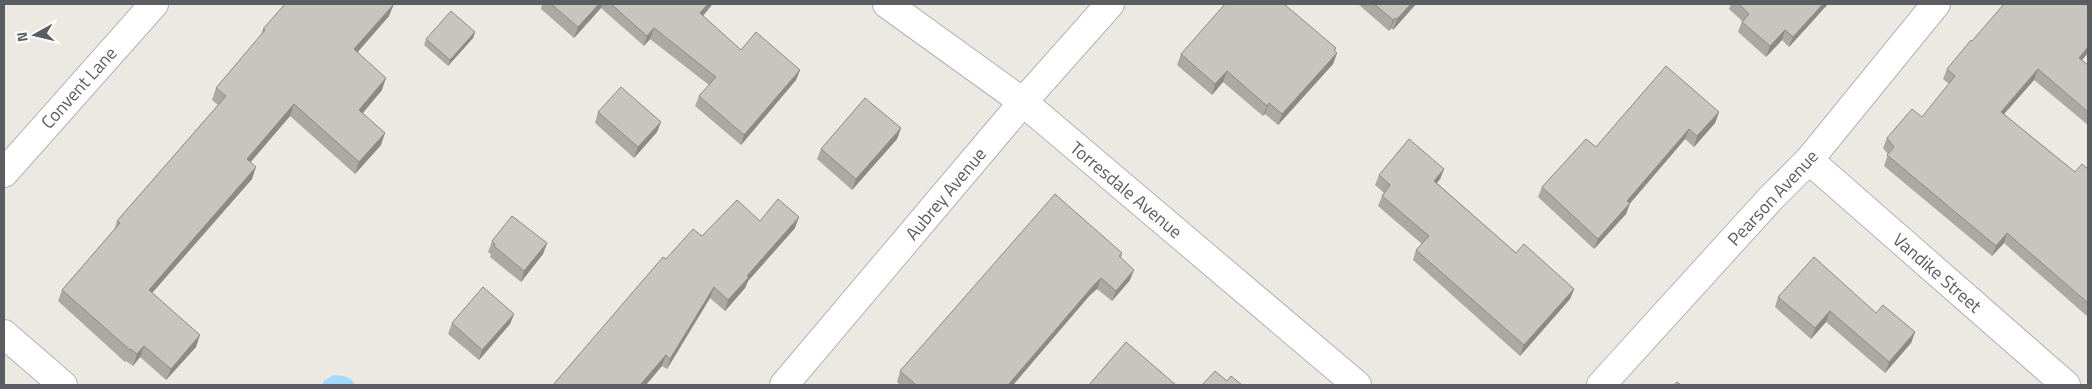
<svg xmlns="http://www.w3.org/2000/svg" width="2092" height="389" viewBox="0 0 2092 389" font-family="'Titillium Web',sans-serif">
  <rect width="100%" height="100%" fill="#ece9e2"/>
  <!-- water -->
  <path fill="#a3d9fb" d="M334,375c9,1 17,1 21,10h-33l2,-4z"/>
  <g fill="none" stroke-linecap="round" stroke-linejoin="round">
    <!-- minor casing -->
    <g stroke="#afb3b7" stroke-width="30">
      <path id="minor" d="M887,4l136,98 334,283
        M1809,160l257,225
        M4,173l150,-169
        M4,334l59,51
        M784,385l239,-283 87,-98
        M1601,385l170,-187 38,-38 127,-156"/>
    </g>
    <!-- minor -->
    <use href="#minor" stroke="#fff" stroke-width="28"/>
  </g>
  <!-- wall -->
  <path fill="#aca9a4" d="M542,4h170l-1,2 -8,10 38,34 59,20 -4,10 -55,65 -46,-39 4,-10 10,-11 -59,-46 -6,7 -43,-38 -27,30 -33,-29z
    M1358,4h58l-23,26 -2,-2 -2,3z
    M1731,4h97l-39,43 -7,-7 -16,17 -28,-25 4,-11 -13,-12z
    M2088,4v49l-6,7 6,5v60l-54,-45 -30,34 71,58 13,-3v148l-84,-74 -12,13 -108,-90 4,-12 -5,-6 4,-10 35,-21 27,-33 -6,-5 4,-10 25,-28z
    M389,16l-32,36 25,38 -19,23 18,32 -26,29 -65,-58 -40,46 2,17 -100,114 44,54 -30,33 -26,-23 -7,9 -7,-5 -1,1 -67,-61 4,-11 52,-60 3,-9 101,-116 -6,-5 4,-12 45,-53 2,-6z
    M475,32l-2,6 -25,28 -24,-21 2,-6z
    M1336,48l-1,3 2,2 -4,11 -55,61 -13,-11 -2,2 -40,-34 -11,13 -35,-30 4,-11z
    M598,112l63,10 -4,10 -23,26 -39,-35z
    M1719,112l-4,11 -21,24 -9,-8 -55,64 -4,11 -32,35 -56,-52 4,-10 54,-40z
    M901,128l-4,11 -45,51 -35,-31 4,-10z
    M1444,169l-4,10 -3,4 79,70 58,36 -4,10 -50,57 -107,-96 3,-10 6,-6 -44,-38 4,-10 2,-3 -9,-8 4,-10z
    M760,221l35,7 -47,53 -3,7 -20,23 -15,-13 -43,71 -5,-3 40,-130z
    M492,241l55,2 -4,11 -22,28 -31,-25 1,-3 -3,-2z
    M1122,253l-1,5 9,22 -18,21 -15,-12 -7,6 -77,90h-113l-3,-3 3,-11z
    M1778,297l98,16 39,19 -4,11 -26,30 -59,-51 -15,17 -36,-32z
    M514,314l-4,10 -31,36 -31,-26 4,-11z"/>
  <!-- shaded-wall -->
  <path fill="#8c8986" d="M394,4l-5,12 -39,45 4,-12z
    M599,4h3l-1,4 -27,30 4,-11z
    M708,4h4l-1,2 -15,18 4,-11z
    M1411,4h5l-23,26 4,-11z
    M1823,4h5l-39,43 4,-10z
    M1395,18l-4,10 -2,3 4,-11z
    M654,28l-4,11 -6,7 3,-10z
    M1785,30l-3,10 -16,17 4,-11z
    M475,32l-2,6 -25,28 2,-6z
    M2088,47v6l-13,15 4,-10z
    M1337,53l-4,11 -55,61 4,-11z
    M2038,69l-4,11 -37,42 4,-10z
    M800,70l-4,10 -55,65 3,-10z
    M1227,71l-4,11 -11,13 3,-11z
    M386,78l-4,12 -27,32 4,-12z
    M1269,103l-4,11 -2,2 4,-10z
    M294,104l-4,12 -47,55 4,-12z
    M1719,112l-4,11 -21,24 3,-11z
    M661,122l-4,10 -23,26 4,-11z
    M901,128l-4,11 -45,51 4,-11z
    M1689,129l-4,10 -58,68 3,-4 -4,11 -32,35 4,-10 29,-38z
    M385,133l-4,12 -26,29 4,-12z
    M256,167l-4,12 -107,122 4,-11z
    M1444,169l-4,10 -10,12 4,-10z
    M799,217l-4,11 -47,53 -3,7 -20,23 3,-11 19,-24z
    M2007,233l-3,10 -12,13 4,-10z
    M547,243l-4,11 -22,28 3,-11z
    M1134,270l-4,10 -18,21 4,-10z
    M1101,278l-4,11 -7,6 -77,90h-5l86,-100z
    M714,287l-4,11 -43,71 3,-10z
    M1574,289l-4,10 -50,57 4,-11z
    M1830,311l-4,11 -15,17 4,-11z
    M514,314l-4,10 -31,36 3,-10z
    M1915,332l-4,11 -26,30 4,-11z
    M200,335l-4,12 -30,33 5,-11z
    M144,346l-4,11 -7,9 4,-12z
    M666,355l-4,11 -16,19h-6z"/>
  <!-- building -->
  <path fill="#c8c4bf" stroke="#8c8986" d="M285,4h109l-40,45 32,29 -27,32 26,23 -26,29 -65,-58 -47,55 9,8 -107,123 51,45 -29,34 -27,-23 -7,8 -6,-5 -1,1 -68,-60 58,-67 -3,-2 109,-125 -10,-8 49,-58 -2,-1z
    M551,4h48l-21,23z
    M611,4h97l-8,9 41,37 15,-18 44,38 -56,65 -45,-39 17,-19 -62,-49 -7,8z
    M1225,4h59l52,44 -2,2 3,3 -55,61 -13,-11 -2,3 -40,-35 -12,13 -34,-30z
    M1374,4h37l-14,15 -2,-1 -2,2z
    M1739,4h84l-30,33 -8,-7 -15,16 -28,-24 7,-8z
    M2004,4h84v8l-1,1 1,2v32l-9,11 9,7v47l-50,-43 -37,43 74,60 7,-8 6,5v134l-81,-70 -11,13 -109,-91 7,-8 -7,-9 25,-29 10,8 33,-41 -8,-7 24,-29 1,1z
    M451,11l24,21 -25,28 -24,-21z
    M1666,66l53,46 -22,24 -8,-7 -62,72 3,2 -32,36 -56,-52 44,-48 10,8z
    M621,87l40,35 -23,25 -40,-35z
    M865,98l36,30 -45,51 -35,-30z
    M1409,139l35,30 -10,12 82,72 8,-9 50,45 -50,56 -108,-95 13,-14 -47,-40 8,-11 -11,-10z
    M1055,194l67,59 -3,3 15,14 -18,21 -15,-13 -7,7 -86,100h-92l-16,-14z
    M778,199l21,18 -52,59 2,1 -21,23 -14,-13 -44,72 -4,-4 -26,30h-87l110,-128 3,2 27,-30 9,7 35,-36 23,21z
    M512,216l35,27 -23,28 -30,-25 1,-2 -3,-3z
    M1814,257l62,56 7,-8 32,27 -26,30 -59,-51 -15,17 -37,-31z
    M483,287l31,27 -32,36 -30,-27z
    M1126,342l50,43h-87z
    M1215,371l12,10 4,-5 11,9h-40z
    M1677,382l4,3h-7z"/>
  <g text-anchor="middle" stroke-width="5" stroke-linejoin="round" paint-order="stroke">
    <!-- street labels -->
    <g font-size="18" fill="#5a5e62" stroke="#fff">
      <text transform="translate(79 88) rotate(-48)" y="6">Convent Lane</text>
      <text transform="translate(1126 190) rotate(40)" y="6">Torresdale Avenue</text>
      <text transform="translate(946 194) rotate(-50)" y="6">Aubrey Avenue</text>
      <text transform="translate(1773 198) rotate(-47)" y="6">Pearson Avenue</text>
      <text transform="translate(1937 273) rotate(41)" y="6">Vandike Street</text>
    </g>
  </g>
  <!-- border -->
  <rect width="2092" height="389" fill="none" stroke="#5a5e62" stroke-width="10"/>
  <!-- north arrow -->
  <g transform="translate(35 35) rotate(262)" stroke="#ffffff" stroke-width="4" paint-order="stroke">
  <path d="M0-4L9 19L0 12L-9 19Z" fill="#5a5e62"/>
  <text y="-8" font-size="14" font-weight="bold" text-anchor="middle" fill="#5a5e62">N</text>
  </g>
</svg>
